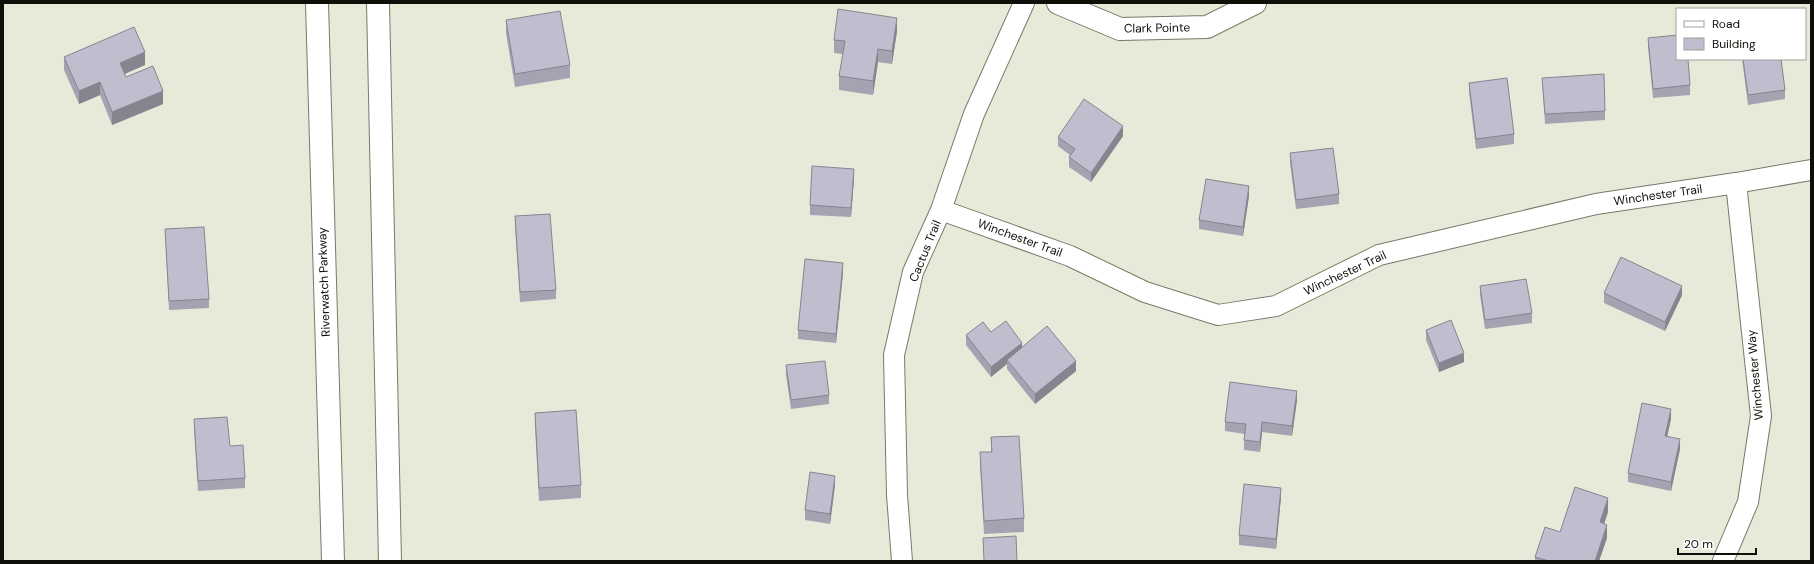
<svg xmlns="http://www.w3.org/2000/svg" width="1814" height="564" viewBox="0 0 1814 564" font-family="'DM Sans',sans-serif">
  <rect width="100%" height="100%" fill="#e8ead9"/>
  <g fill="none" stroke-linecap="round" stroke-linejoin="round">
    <!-- minor casing -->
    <g stroke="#77796a" stroke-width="22">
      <path id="minor" d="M941,210l129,46 75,36 73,23 58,-9 103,-51 217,-51 140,-21 75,-13
        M902,561l-5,-66 -3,-140 19,-83 28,-62 33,-96 50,-111
        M1723,561l25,-59 13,-86 -25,-233"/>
    </g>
    <!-- tertiary casing -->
    <g stroke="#77796a" stroke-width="24">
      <path id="tertiary" d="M1058,3l62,26 87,-2 48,-24"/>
    </g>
    <!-- primary casing -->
    <g stroke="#77796a" stroke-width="24">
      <path id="primary" d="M317,3l16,558
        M378,3l12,558"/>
    </g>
    <!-- minor -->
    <use href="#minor" stroke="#fff" stroke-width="20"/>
    <!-- tertiary -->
    <use href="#tertiary" stroke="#fff" stroke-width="22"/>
    <!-- primary -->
    <use href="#primary" stroke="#fff" stroke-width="22"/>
  </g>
  <!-- wall -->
  <path fill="#a3a3b1" d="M506,20l64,45v13l-55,9 -9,-54z
    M897,31l-5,33 -14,-2 -5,33 -34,-5v-14l4,-22 -9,-1v-13z
    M1648,38l42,47v10l-37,3 -5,-51z
    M64,57l81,8 -21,9 2,3 37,27 -51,21 -12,-30 -21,9 -15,-34z
    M1742,59h39l4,31v9l-37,6z
    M1542,78l63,33v9l-60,4z
    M1469,83l45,51v10l-38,5 -7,-57z
    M1123,136l-32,46 -22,-15v-10l1,-2 -12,-9v-9z
    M1290,153l49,41v10l-43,5 -6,-46z
    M854,178l-3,39 -41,-2v-10z
    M1249,196l-6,40 -44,-7v-9z
    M515,216l41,74v9l-36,3 -5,-76z
    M165,229l44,70v9l-40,2z
    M843,273l-7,70 -38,-4v-9z
    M1480,286l52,27v10l-47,6 -5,-34z
    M1604,293l78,2 -17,36 -61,-28z
    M1426,330l38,32 -25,10 -13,-32z
    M991,332l31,15 54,24 -41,33 -28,-35v-5l-16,13 -25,-32v-10z
    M786,365l43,30v9l-38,5 -5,-34z
    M1297,400l-5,36 -30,-4 -2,20 -16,-2v-10l1,-6 -20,-3v-9z
    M535,413l46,72v13l-42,3 -4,-75z
    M194,419l36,27 15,32v10l-47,3 -4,-62z
    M1671,419l-4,18 13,12 -9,42 -43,-9v-9z
    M991,437l33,81v14l-40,2 -4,-68v-14h11z
    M835,485l-5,39 -25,-4v-10z
    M1281,497l-5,52 -37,-4v-10z
    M1608,512l-4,12 3,14 -8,23h-64v-4l25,-25z"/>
  <!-- shaded-wall -->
  <path fill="#858590" d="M897,18v13l-5,33v-13z
    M878,49v13l-5,33v-14z
    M145,52v13l-25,11v-13z
    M100,82v13l-21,9v-13z
    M163,91v13l-51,21v-13z
    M1123,126v10l-32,46v-9z
    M854,169v9l-3,39v-9z
    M1249,186v10l-6,40v-9z
    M843,263v10l-7,70v-9z
    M1682,286v9l-17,36v-9z
    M1022,343v9l-15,8v4l-16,13v-10z
    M1464,353v9l-25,10v-9z
    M1076,361v10l-41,33v-10z
    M1297,391v9l-5,36v-10z
    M1671,409v10l-6,27v-10z
    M1262,422v10l-2,20v-10z
    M1680,439v10l-9,42v-9z
    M835,476v9l-5,39v-10z
    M1281,488v9l-5,52v-10z
    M1608,498v14l-8,24v-14z
    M1607,525v13l-8,23h-4z"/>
  <!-- building -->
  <path fill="#bebece" stroke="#858590" d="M838,9l59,9 -5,33 -14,-2 -5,32 -34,-5 6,-35 -11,-1z
    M560,11l10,54 -55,9 -9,-54z
    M134,27l11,25 -25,11 6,14 27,-11 10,25 -51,21 -12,-30 -21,9 -15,-34z
    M1677,35v24h11l2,26 -37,4 -5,-51z
    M1743,59h38l4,31 -37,5z
    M1604,74l1,37 -60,3 -3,-36z
    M1507,78l7,56 -38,5 -7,-56z
    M1084,99l39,27 -32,47 -22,-16 6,-8 -17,-12z
    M1333,148l6,46 -43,6 -6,-47z
    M812,166l42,3 -3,39 -41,-3z
    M1206,179l43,7 -6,41 -44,-7z
    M550,214l6,76 -36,2 -5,-76z
    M204,227l5,72 -40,2 -4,-72z
    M1621,257l61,29 -17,36 -61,-29z
    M805,259l38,4 -7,71 -38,-4z
    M1526,279l6,34 -47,7 -5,-34z
    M1451,320l13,33 -25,10 -13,-33z
    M1006,321l16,22 -31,24 -25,-32 17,-13 8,10z
    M1047,326l29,35 -41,33 -28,-34z
    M825,361l4,34 -38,5 -5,-35z
    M1230,382l67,9 -5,35 -30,-4 -2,20 -16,-2 2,-16 -21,-2z
    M1642,403l29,6 -6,27 15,3 -9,43 -43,-9z
    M576,410l5,75 -42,3 -4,-75z
    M227,417l3,29 13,-1 2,33 -47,3 -4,-62z
    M1019,436l5,82 -40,3 -4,-69h12l-1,-15z
    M810,472l25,4 -5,38 -25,-4z
    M1244,484l37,4 -5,51 -37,-4z
    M1575,487l33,11 -8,24 7,3 -12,36h-46l-14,-4 10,-30 15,5z
    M1016,536l1,25h-33l-1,-23z"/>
  <g text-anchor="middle" stroke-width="4" stroke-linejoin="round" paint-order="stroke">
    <!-- street labels -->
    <g font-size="12" fill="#0e0f09" stroke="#fff">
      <text transform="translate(1157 28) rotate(-1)" y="4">Clark Pointe</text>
      <text transform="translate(1658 195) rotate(-8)" y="4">Winchester Trail</text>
      <text transform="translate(1020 238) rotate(20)" y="4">Winchester Trail</text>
      <text transform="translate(925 251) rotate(-68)" y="4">Cactus Trail</text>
      <text transform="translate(1345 273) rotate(-25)" y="4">Winchester Trail</text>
      <text transform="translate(324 282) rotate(-92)" y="4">Riverwatch Parkway</text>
      <text transform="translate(1755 375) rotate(-95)" y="4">Winchester Way</text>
    </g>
  </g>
  <!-- border -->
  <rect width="1814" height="564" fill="none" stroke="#0e0f09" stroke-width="8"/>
  <!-- legend -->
  <rect x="1676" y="8" width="130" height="52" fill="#ffffff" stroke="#9f9f9d"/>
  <rect x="1684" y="21" width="20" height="6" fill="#ffffff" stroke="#9f9f9d"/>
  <text x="1712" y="28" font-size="12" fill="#0e0f09">Road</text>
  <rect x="1684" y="38" width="20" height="12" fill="#bebece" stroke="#9f9f9d"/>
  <text x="1712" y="48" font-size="12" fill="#0e0f09">Building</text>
  <!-- scale -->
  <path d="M1678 548v6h78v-6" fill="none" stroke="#0e0f09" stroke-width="2"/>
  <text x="1684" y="548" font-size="12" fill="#0e0f09" stroke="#ffffff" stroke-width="3" paint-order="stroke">20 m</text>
</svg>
